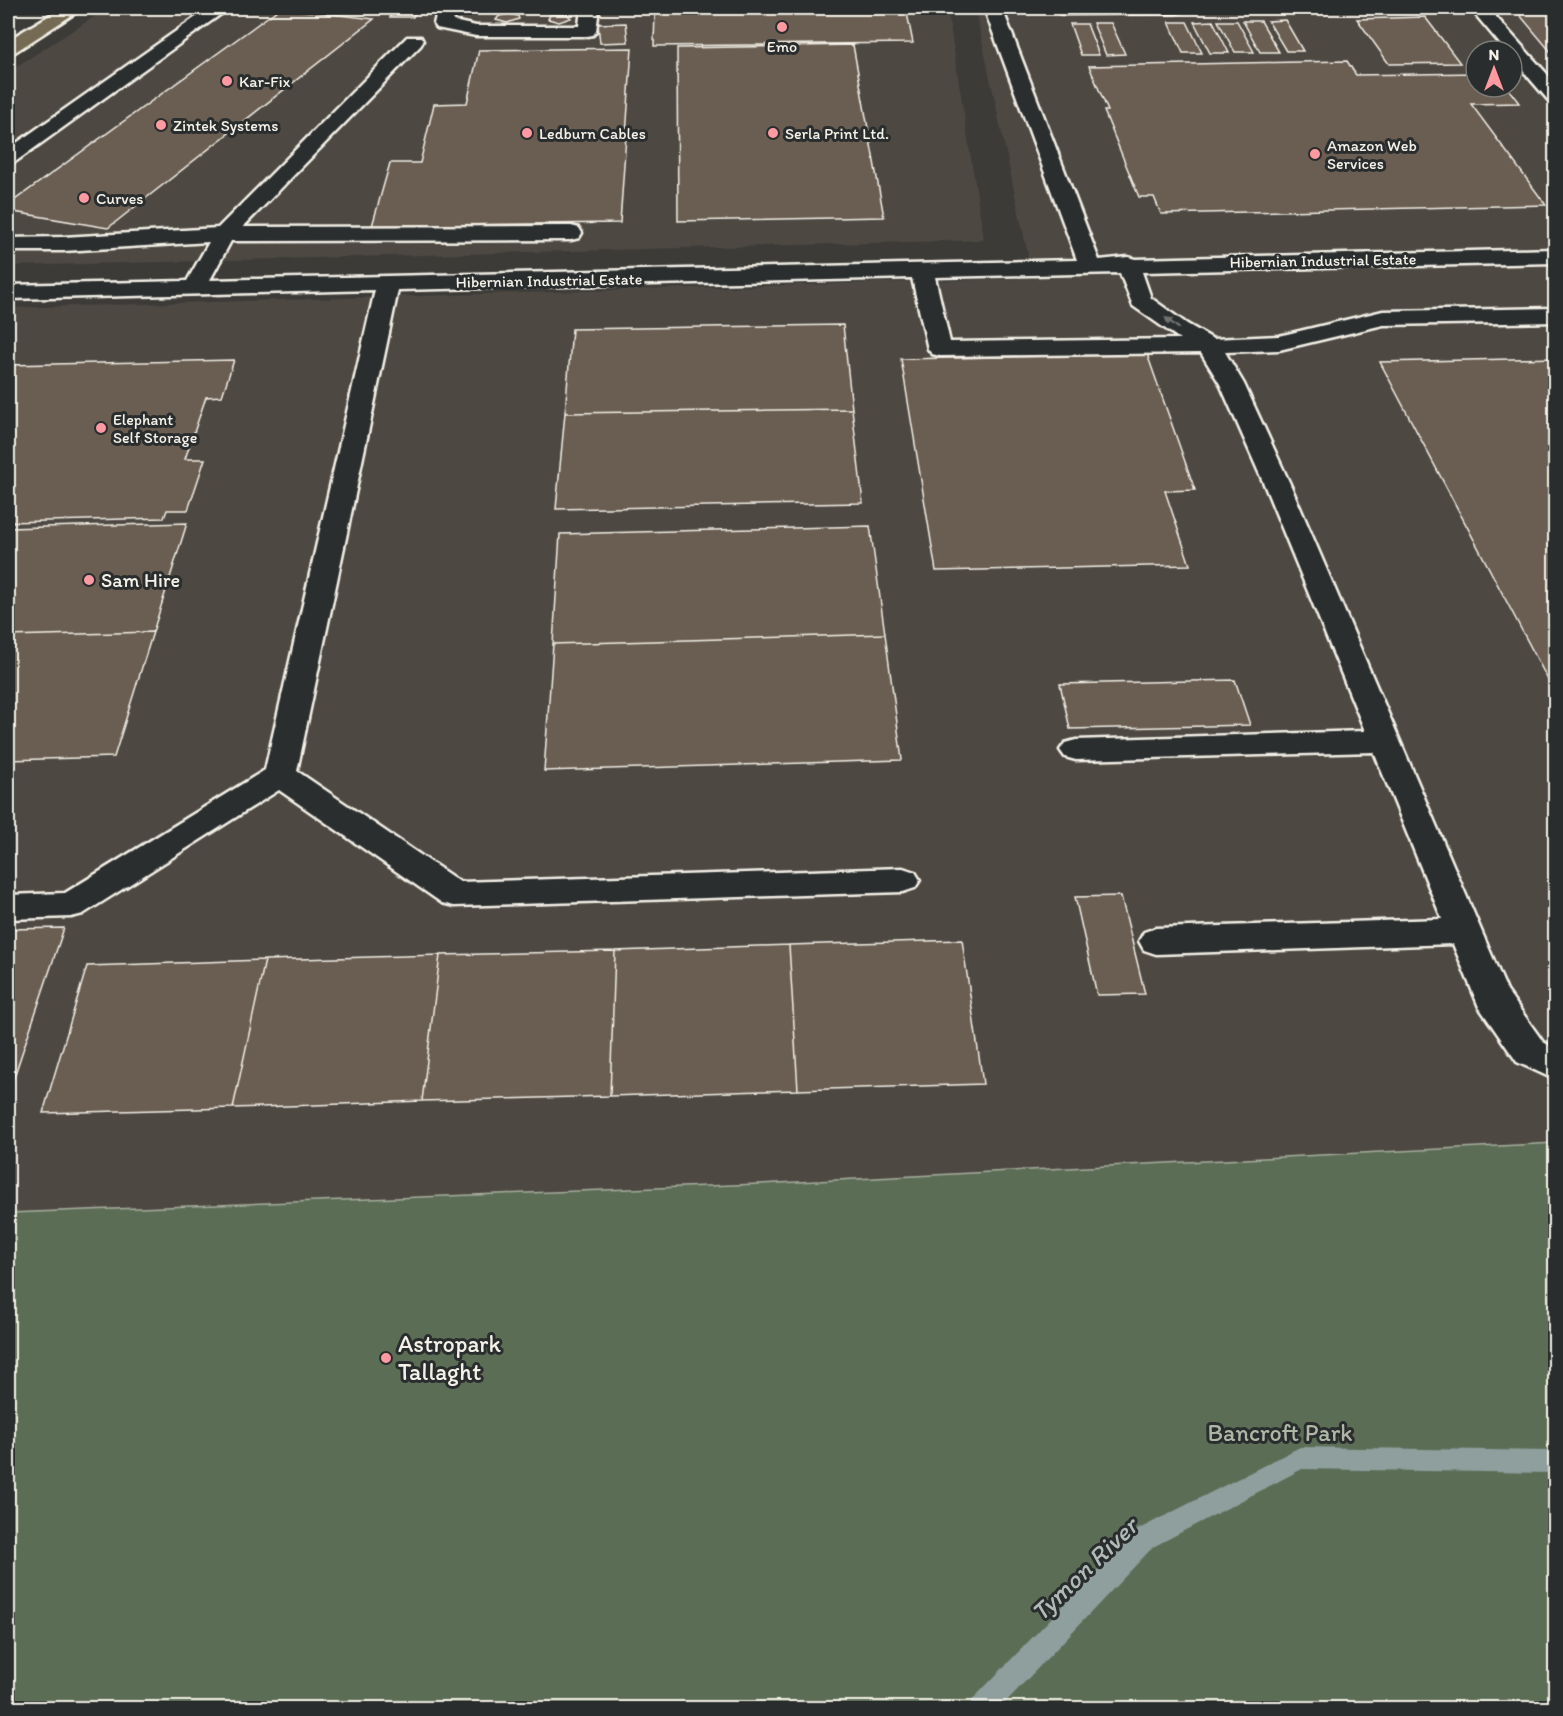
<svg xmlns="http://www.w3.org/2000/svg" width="1563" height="1716" viewBox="0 0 1563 1716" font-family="Itim,sans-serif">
  <rect width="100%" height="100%" fill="#3d3b38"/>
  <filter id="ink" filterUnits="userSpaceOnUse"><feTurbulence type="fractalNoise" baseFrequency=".0167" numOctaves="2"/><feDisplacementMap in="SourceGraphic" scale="12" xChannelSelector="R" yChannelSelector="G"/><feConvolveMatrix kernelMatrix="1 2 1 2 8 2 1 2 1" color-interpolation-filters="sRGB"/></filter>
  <g filter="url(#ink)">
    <!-- built -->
    <path fill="#4d4843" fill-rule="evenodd" d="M108,8h839l37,232 -976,26v-194z
      M975,8h580v1135l-796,41 -751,29v-905l1025,-30zM1476,51h36v36h-36z"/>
    <!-- green -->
    <path fill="#5b6d56" stroke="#a8af9f" stroke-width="1.5" d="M1555,1143v565h-1547v-495l751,-29z"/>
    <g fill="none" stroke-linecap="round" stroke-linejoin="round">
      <!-- stream -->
      <path fill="#8f9f9e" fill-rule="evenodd" d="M1300,1447l256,4v22l-254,-4 -149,78 -153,161h-31l4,-9 162,-168z"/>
    </g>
    <!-- building -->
    <path fill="#6a5d51" stroke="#f4f1e8" stroke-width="1.5" d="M280,8l94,11 -266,209 -100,-17v-6z
      M394,8h23l-4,9h-23z
      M906,8l7,35 -259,3 1,-35z
      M1514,8h42v50z
      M509,14l9,2 1,3 -12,4 -11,-3 3,-4z
      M560,14h7l4,4 -12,4 -11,-3 2,-4z
      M1425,17l35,46 -71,1 -32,-45z
      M1285,20l18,31h-17l-18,-30z
      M1213,21l16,32h-19l-16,-31z
      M1218,21h19l17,31h-19z
      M1243,21h18l18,31h-19z
      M1169,22h18l15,31h-19z
      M626,23l2,19 -28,1 -2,-19z
      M1093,23h18l14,31 -19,1z
      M1070,24h17l12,31h-18z
      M853,45l31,172 -206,4 -1,-173z
      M632,48l-12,175 -248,3 18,-63h30l14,-59 33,-1 12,-53z
      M1347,61l9,14 120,-2v14h31l12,16 -48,1 75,101 -385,9 -7,-17h-15l-35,-86h4l-19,-45z
      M843,325l9,84 -287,4 7,-84z
      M1147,354l48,136 -30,1 25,74 -254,6 -35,-212z
      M1556,358v337l-176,-333z
      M234,360l-12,36 -16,1 -21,62h20l-17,51h-21l-3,8 -156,4v-157z
      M852,409l11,94 -307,6 9,-96z
      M187,523l-34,109 -145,4v-108z
      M870,526l15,108 -332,10 7,-110z
      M153,632l-39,125 -106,3v-124z
      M885,634l17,126 -358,11 9,-127z
      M1235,680l15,45 -180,4 -10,-45z
      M1121,896l24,98 -48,1 -22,-98z
      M64,928l-53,158h-3v-157z
      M962,940l21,144 -185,6 -9,-145z
      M789,945l9,145 -188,6 5,-145z
      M615,951l-5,145 -188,5 18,-146z
      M440,955l-18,146 -189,7 32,-148z
      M265,960l-32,148 -190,5 44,-147z"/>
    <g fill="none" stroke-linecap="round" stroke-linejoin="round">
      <!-- minor casing -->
      <g stroke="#f4f1e8" stroke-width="5">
        <path id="minor" d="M209,8l19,1 -213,153 -7,2v-15z
          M438,8h18l-3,13 23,5h103l2,-18h18l-3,23 -3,4 -6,1h-111l-39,-8 -3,-4z
          M984,8h18l97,252 29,-3 7,2 421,-10v14l-414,9 9,26 36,26 26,15 66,-3 104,-25 173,-3v14l-173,3 -104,25 -54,2 19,32 46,100 217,507 36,51 13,7v31l-39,-18 -38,-55 -26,-63 -297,10 -12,-4 -5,-9 5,-9 12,-4 286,-9 -68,-167 -298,8 -11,-3 -5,-7 5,-7 11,-3 289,-9 -101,-247 -44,-100 -19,-31 -261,3 -8,-2 -4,-5 -16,-71 -514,12 -101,481 163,111 443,-14 12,4 5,8 -5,8 -12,4 -449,14 -12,-3 -163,-113 -196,124 -12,3 -63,2v-24l57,-2 200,-123 110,-480 -367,9v-14l179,-4 22,-39 -146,9h-55v-13l55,-1 155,-9 189,-191h14l2,4 -2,4 -178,182 328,-1 8,2 3,5 -3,5 -8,2 -340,1 -21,39 867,-20zM1120,273l13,33 47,33 -230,3 -15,-65z
          M1056,8h128l-3,4 -6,1 -110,1 -6,-1z
          M1470,8h18l68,76v19l-7,-2 -37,-43v-7h-6z"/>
      </g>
      <!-- major casing -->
      <g stroke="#f4f1e8" stroke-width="5">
        <path id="major" d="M62,8h21l-68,44 -7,1v-13z"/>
      </g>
      <!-- minor -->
      <use href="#minor" fill="#2a2d2e" fill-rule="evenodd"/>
      <!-- major -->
      <use href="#major" fill="#746b52" fill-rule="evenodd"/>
    </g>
    <!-- one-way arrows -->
    <defs><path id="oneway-solid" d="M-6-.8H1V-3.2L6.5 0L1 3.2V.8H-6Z" transform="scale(1.5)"/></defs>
    <use fill="#71726f" href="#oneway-solid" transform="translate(1172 323) rotate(-142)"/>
  </g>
  <!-- markers -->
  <g fill="#ff9aa2" stroke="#2a2d2e" stroke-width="2">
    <circle cx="782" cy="27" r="6"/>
    <circle cx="227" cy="81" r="6"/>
    <circle cx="161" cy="125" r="6"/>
    <circle cx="527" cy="133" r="6"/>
    <circle cx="773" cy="133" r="6"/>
    <circle cx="1315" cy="154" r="6"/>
    <circle cx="84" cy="198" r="6"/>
    <circle cx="101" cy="428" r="6"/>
    <circle cx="89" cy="580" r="6"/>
    <circle cx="386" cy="1358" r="6"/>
  </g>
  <g text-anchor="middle" stroke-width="6" stroke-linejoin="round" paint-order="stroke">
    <!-- far-poi labels -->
    <g font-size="16" fill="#f4f1e8" stroke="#2a2d2e" text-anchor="start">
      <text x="782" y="52" text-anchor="middle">Emo</text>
      <text x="239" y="87">Kar-Fix</text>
      <text x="173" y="131">Zintek Systems</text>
      <text x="539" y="139">Ledburn Cables</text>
      <text x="785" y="139">Serla Print Ltd.</text>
      <text x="1327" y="151">Amazon Web<tspan x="1327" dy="18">Services</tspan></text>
      <text x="96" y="204">Curves</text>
      <text x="113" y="425">Elephant<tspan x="113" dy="18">Self Storage</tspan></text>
    </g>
    <!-- far-street labels -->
    <g font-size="16" fill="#f4f1e8" stroke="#2a2d2e">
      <text transform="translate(1323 260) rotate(-1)" y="6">Hibernian Industrial Estate</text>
      <text transform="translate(549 280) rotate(-1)" y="6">Hibernian Industrial Estate</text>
    </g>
    <!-- poi labels -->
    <g font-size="20" fill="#f4f1e8" stroke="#2a2d2e" text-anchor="start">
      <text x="101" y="587">Sam Hire</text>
    </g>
    <!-- near-poi labels -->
    <g font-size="24" fill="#f4f1e8" stroke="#2a2d2e" text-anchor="start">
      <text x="398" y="1352">Astropark<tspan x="398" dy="28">Tallaght</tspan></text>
    </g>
    <!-- near-park labels -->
    <g font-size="24" fill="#afb6a6" stroke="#2a2d2e">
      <text x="1280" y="1441">Bancroft Park</text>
    </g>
    <!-- near-water labels -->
    <g font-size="26" font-style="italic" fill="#b0bbb7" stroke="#2a2d2e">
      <text transform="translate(1084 1569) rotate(-44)" y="9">Tymon River</text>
    </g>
  </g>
  <!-- margin -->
  <rect width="1563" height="1716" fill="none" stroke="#2a2d2e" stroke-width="30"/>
  <rect x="15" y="15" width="1533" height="1686" fill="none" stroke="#f4f1e8" stroke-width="2" filter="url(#ink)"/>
  <!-- north arrow -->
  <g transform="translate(1494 69)"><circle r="28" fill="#2a2d2e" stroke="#7b7b78" stroke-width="1.5"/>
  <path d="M0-4.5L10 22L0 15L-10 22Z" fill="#ff9aa2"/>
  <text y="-9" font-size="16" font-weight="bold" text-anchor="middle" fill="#f4f1e8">N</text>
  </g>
</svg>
